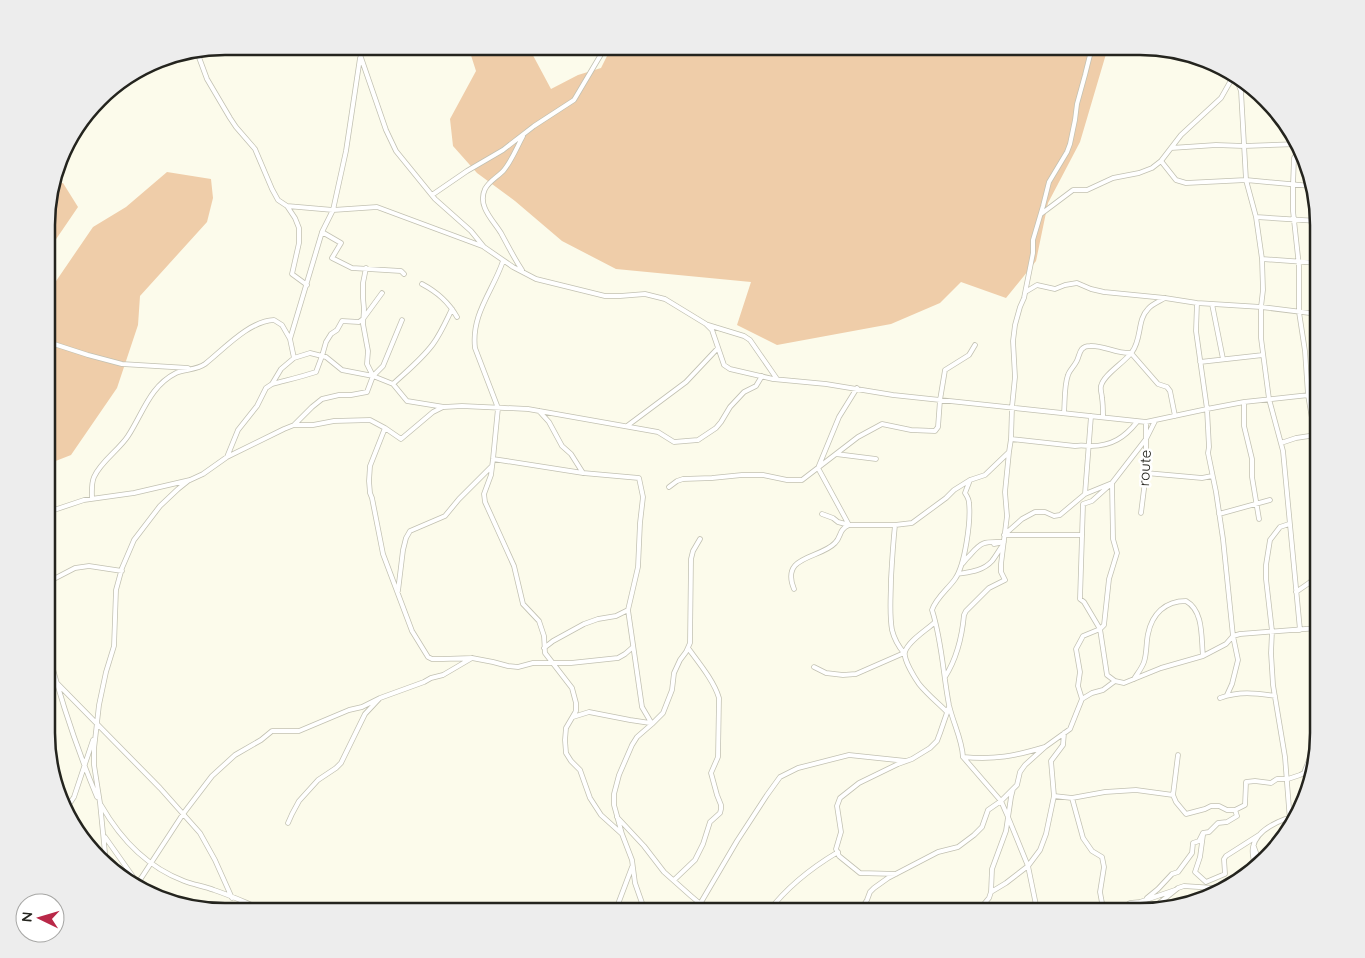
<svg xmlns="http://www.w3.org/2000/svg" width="1365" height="958" viewBox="0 0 1365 958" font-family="Quicksand,sans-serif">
  <rect width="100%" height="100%" fill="#fcfbeb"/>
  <!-- green -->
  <path fill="#efcda9" d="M468,46h60l23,43 27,-14 23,-7 11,-22h66l7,4 2,-4 411,1 8,7 -26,88 -32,61 -12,58 -30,37 -45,-16 -21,21 -49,21 -114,21 -40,-20 14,-43 -135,-13 -54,-28 -47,-40 -38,-28 -24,-27 -3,-27 26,-48z
    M167,172l44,7 2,19 -6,24 -67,74 -2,29 -21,63 -46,67 -23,9v-177h4l41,-60 33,-20z
    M63,183l15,24 -30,44v-49l5,-17z"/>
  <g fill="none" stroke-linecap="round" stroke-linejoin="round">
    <!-- minor casing -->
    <g stroke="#c2c1b2" stroke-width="5.5">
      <path id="minor" d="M357,46l29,84 10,21 39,48 36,32 13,16 29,20 23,12 69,17h15l25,-2 20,5 41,25 6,6 12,35 6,4 43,10 53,5 67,11 253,27 61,-13 37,-7 74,-8
        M197,52l10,27 23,39 6,9 19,22 17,40 6,11 9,6 8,12 4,10v15l-7,31 15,11
        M1235,76l6,15 5,89 10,37 6,42 1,31 -2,17v31l8,61 14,52 17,179
        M1301,147l-7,11 -1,27v26l6,55v46l6,39 3,44 10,59
        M1171,148l45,-3 28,1 55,-2
        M1161,161l15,19 10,3 60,-3 65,6
        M432,195l35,-24 36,-21 31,-24 40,-26 32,-54
        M287,206l46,4 44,-3 105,39
        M1041,214l32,-24h14l26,-12 26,-5 13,-5 9,-7 20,-26 40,-37 13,-23
        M1256,217l62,4
        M322,232l19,11 -9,15 20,10 49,3 3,3
        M1262,259l56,4
        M503,261c-10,30 -32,53 -28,87l23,60 -5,51 -2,16 -7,19 1,8 29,64 9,38 16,17 5,15 1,17 27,35 4,15v8l-10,17 -1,12 1,13 5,8 9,9 10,28 11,17 21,19
        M522,270c-8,-12 -14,-24 -21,-37 -8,-13 -24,-27 -16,-44 4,-8 14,-13 19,-19 8,-10 13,-23 19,-34
        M422,284c15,8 26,17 35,33
        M1027,291l10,-6 18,4 10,-4 12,-2 14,6 13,3 61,6 32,5 64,4 57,7
        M1197,303l-1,28 11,78 2,38 -1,6 8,39 7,47 10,97 5,24 -6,24 -5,11
        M1212,304l11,55
        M708,325l36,11 6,4 27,39
        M48,340l6,4 34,11 34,9 66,4
        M294,358l16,-5 16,4 16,13 31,6 -6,-12 1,-13 -5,-27 1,-15 -1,-11v-15l3,-15
        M1200,362l63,-7
        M373,376l10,-10 19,-46
        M272,384c15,-4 29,-7 44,-12l6,-16 4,-14 5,-8 6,-4 5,-9 17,1 4,-3 19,-26
        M393,384c14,-13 29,-25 40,-40 8,-11 13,-23 19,-35
        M1244,402v24l8,33v18l7,42
        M443,407l-10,5 -32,27 -16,-11 -15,38 -1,15 1,12 2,5 11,56 29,77 16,26 4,2h11l29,-1 21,4 15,4 10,1 15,-4h38l47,-5 7,-4 8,-7
        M539,411l10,11 13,24 9,8 12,19
        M1064,413c1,-12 0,-27 4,-38 2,-6 8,-10 10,-17 2,-6 3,-12 12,-12 14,-1 26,8 41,7l27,31 9,3 3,4 5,25
        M1103,417c0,-6 0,-13 -1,-19 0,-4 -2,-8 -1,-12 3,-12 23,-23 31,-34 10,-13 5,-32 16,-43 4,-5 12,-8 17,-11
        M1155,421l-9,18 -34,44 -20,18 -9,3 -3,95 4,3 16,27 7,46 8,6 9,2 37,-15 42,-12 23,-12 7,-8 7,-2 78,-6
        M295,425h18l21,-4 36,-1 15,8
        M627,426l59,-44 32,-34
        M1011,439l64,7c7,-1 10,0 16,0 21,0 34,-9 46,-24
        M1281,443l15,-5 20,-3
        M836,454l40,5
        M227,457l11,-27 19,-24 9,-18 6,-4 9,-15 13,-11 -4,-19 32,-107 11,-22 13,-59 14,-93
        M493,459l90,14 56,5 4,19 -3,26 -2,44 -10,43 14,97 10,17
        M1146,473l56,5 10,-2
        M970,480l-5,13c2,3 4,6 4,10 2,18 -4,62 -14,76 -7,10 -19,19 -23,31 10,31 11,64 17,95 4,18 13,34 14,52 32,3 52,-1 82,-10
        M669,487l8,-6 6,-2 29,-1 30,-3h21l24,5h15l56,-43 24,-13 29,6 24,1 3,-4 2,-27 5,-30 24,-15 6,-10
        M1085,494l6,-78
        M92,499c0,-7 -1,-15 2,-22 7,-16 25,-27 34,-41 15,-23 22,-50 48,-63 9,-4 21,-3 29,-9 19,-15 44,-43 69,-44l8,5 8,14
        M48,512l36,-12 50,-7 56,-13 13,-6 24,-17 57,-28 10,-4 18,-18 10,-8 17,-4h12l16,-3 6,-16 20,8 14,17 37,6 18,-1 66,3 130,23 16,10 24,-2 18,-12 5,-6 9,-15 14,-15 12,-6 6,-10
        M1141,513l5,-40v-51
        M822,514l11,4 5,4 11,3h46l17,-2 34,-25 8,-8 16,-10 15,-5 24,-23 2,-13 1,-32 3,-30 -2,-36 2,-16 5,-18 4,-9 9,-45v-13l10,-34 6,-24 18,-30 3,-8 5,-24 2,-16 8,-29 7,-28
        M1219,514l51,-14
        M1289,524l-9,3 -10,13 -4,25v14l6,52 -1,22 2,32 12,72 5,64
        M849,525l-31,-57 21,-51 18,-29
        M1004,535l18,-16 13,-7h10l9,4 6,-1 25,-21 27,-11 1,56 4,14 -8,26 -5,46 -4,4 -17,7 -7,13 4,23 -2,14 4,13
        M1004,535h77
        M963,563c3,-4 5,-6 8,-9 12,-14 15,-12 33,-12l-10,2
        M958,574c12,-2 25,-3 34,-13 4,-5 7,-11 11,-16
        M48,582l27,-14 14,-2 33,5
        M794,589c-14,-34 26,-30 41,-46 7,-7 3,-13 14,-18
        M398,591l5,-41 3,-12 4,-7 35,-15 14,-17 33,-33
        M1296,592l13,-9 9,-8
        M935,622c-8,8 -27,19 -30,30 -2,7 10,26 14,32 8,10 19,19 28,28
        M544,648l9,-7 31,-17 14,-5 18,-3 12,-6
        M48,651c13,50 29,98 49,146
        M814,667l12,6 17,2 13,-1 48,-21c-5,-6 -10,-15 -12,-23 -3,-17 -1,-34 -1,-51 1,-18 2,-35 4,-54
        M48,674l112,114 40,45 15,27 17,38
        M945,677c12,-19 17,-40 19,-62l2,-4 23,-23 16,-8 -4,-8v-8l6,-48 -2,-24 4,-40
        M1134,679c3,-5 8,-11 10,-17 3,-9 2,-19 4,-28 4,-20 17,-33 38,-33 18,10 15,37 17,55
        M1220,698c19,-7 35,-5 55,-2
        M573,717l16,-5 41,8 20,3
        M1178,755l-5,40 3,7 10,12 19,-5 6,-3h8l8,4h8
        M963,757l38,44 7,16 20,49 8,39 -2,7
        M1054,796l18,2 11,40 9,13 10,6 2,10 -4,25 2,11 11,9
        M1072,798l33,-6 31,-2 37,5
        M101,805c20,35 46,62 83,76 10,4 20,5 30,9 18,6 35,14 53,21
        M66,809l8,-12 19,-57
        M617,817l27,29 20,26 27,24 19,16
        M288,823l4,-9 7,-13 19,-21 18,-12 5,-5 24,-49 14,-15
        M1203,835l-3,22 -5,15 11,10 19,-8 -1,-15 2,-3 33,-21
        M105,837l36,51
        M1254,847l4,11v4
        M106,863l-6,-60 -6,-38v-16l5,-44 7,-33 8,-26 2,-56 6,-22 12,-28 26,-34 18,-17 10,-8
        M1252,867c4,-8 -1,-11 1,-20 3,-15 19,-23 32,-28l8,2
        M896,874l-36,-1 -21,-17 -3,-7 5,-17 -4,-26 3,-8 19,-15 39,-19 14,-5 18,-11 7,-7 3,-8 9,-26
        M674,880l21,-20 8,-16 7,-22 10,-9 1,-4v-4l-4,-10 -6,-22 7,-16 1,-59c-5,-17 -20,-35 -31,-50
        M136,886l47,-72 29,-38 23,-21 26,-15 11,-9h27l50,-21 13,-3 18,-9 44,-16 7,-4 12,-3 29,-17
        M991,892l15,-9 22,-17 12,-16 6,-16 8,-38 -3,-35 12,-16 1,-12
        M1147,898l11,-9 14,-15 6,-2 14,-19 1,-10 6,-2 4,-8 6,-1 9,-9 9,-1 10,-6 -2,-6 10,-5 1,-23 9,-1 16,2 6,-4h11l12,-4 4,-2 5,-13 6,-1
        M1155,908l3,-4 20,-16 6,-2 30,2 24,-10
        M615,912l17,-45
        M648,912l-6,-9 -7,-20 -3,-23 -10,-26 -8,-29v-11l5,-19 13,-30 5,-8 15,-13 11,-11 9,-23 2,-17 6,-13 6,-8 4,-9 1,-84 2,-8 7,-12
        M700,912v-8l37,-63 30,-46 13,-18 18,-9 51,-13 57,6
        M768,912c19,-25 43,-44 70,-60
        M856,912l6,-4 5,-8 3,-8 4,-4 14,-10 50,-26 20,-5 16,-12 8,-8 6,-17 13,-9 12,-12
        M973,912l11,-8 5,-6 2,-6 1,-23 14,-38 5,-34 2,-8 4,-4 3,-13 5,-7 20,-18 25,-18 12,-30 10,-6 11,-3 12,-9
        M1117,912l13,-9 10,-1 35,-12"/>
    </g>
    <!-- minor -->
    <use href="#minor" stroke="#fff" stroke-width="4"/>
  </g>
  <g text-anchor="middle" stroke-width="5" stroke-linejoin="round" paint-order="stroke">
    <!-- street labels -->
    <g font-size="15" fill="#24241e" stroke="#fff">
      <text transform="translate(1145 468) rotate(-87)" y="5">route</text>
    </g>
  </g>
  <!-- crop -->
  <path d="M0 0H1365V958H0ZM225 55H1140A170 170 0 0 1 1310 225V733A170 170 0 0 1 1140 903H225A170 170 0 0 1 55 733V225A170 170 0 0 1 225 55Z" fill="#ededed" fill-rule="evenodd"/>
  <path fill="none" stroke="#24241e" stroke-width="2.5" d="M225 55H1140A170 170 0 0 1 1310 225V733A170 170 0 0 1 1140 903H225A170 170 0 0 1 55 733V225A170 170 0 0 1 225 55Z"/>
  <!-- north arrow -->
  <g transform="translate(40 918) rotate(275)"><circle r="24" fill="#ffffff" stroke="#a7a7a5"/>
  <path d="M0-4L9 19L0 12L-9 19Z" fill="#b92848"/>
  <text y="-8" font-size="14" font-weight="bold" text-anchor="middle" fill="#24241e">N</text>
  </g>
</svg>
